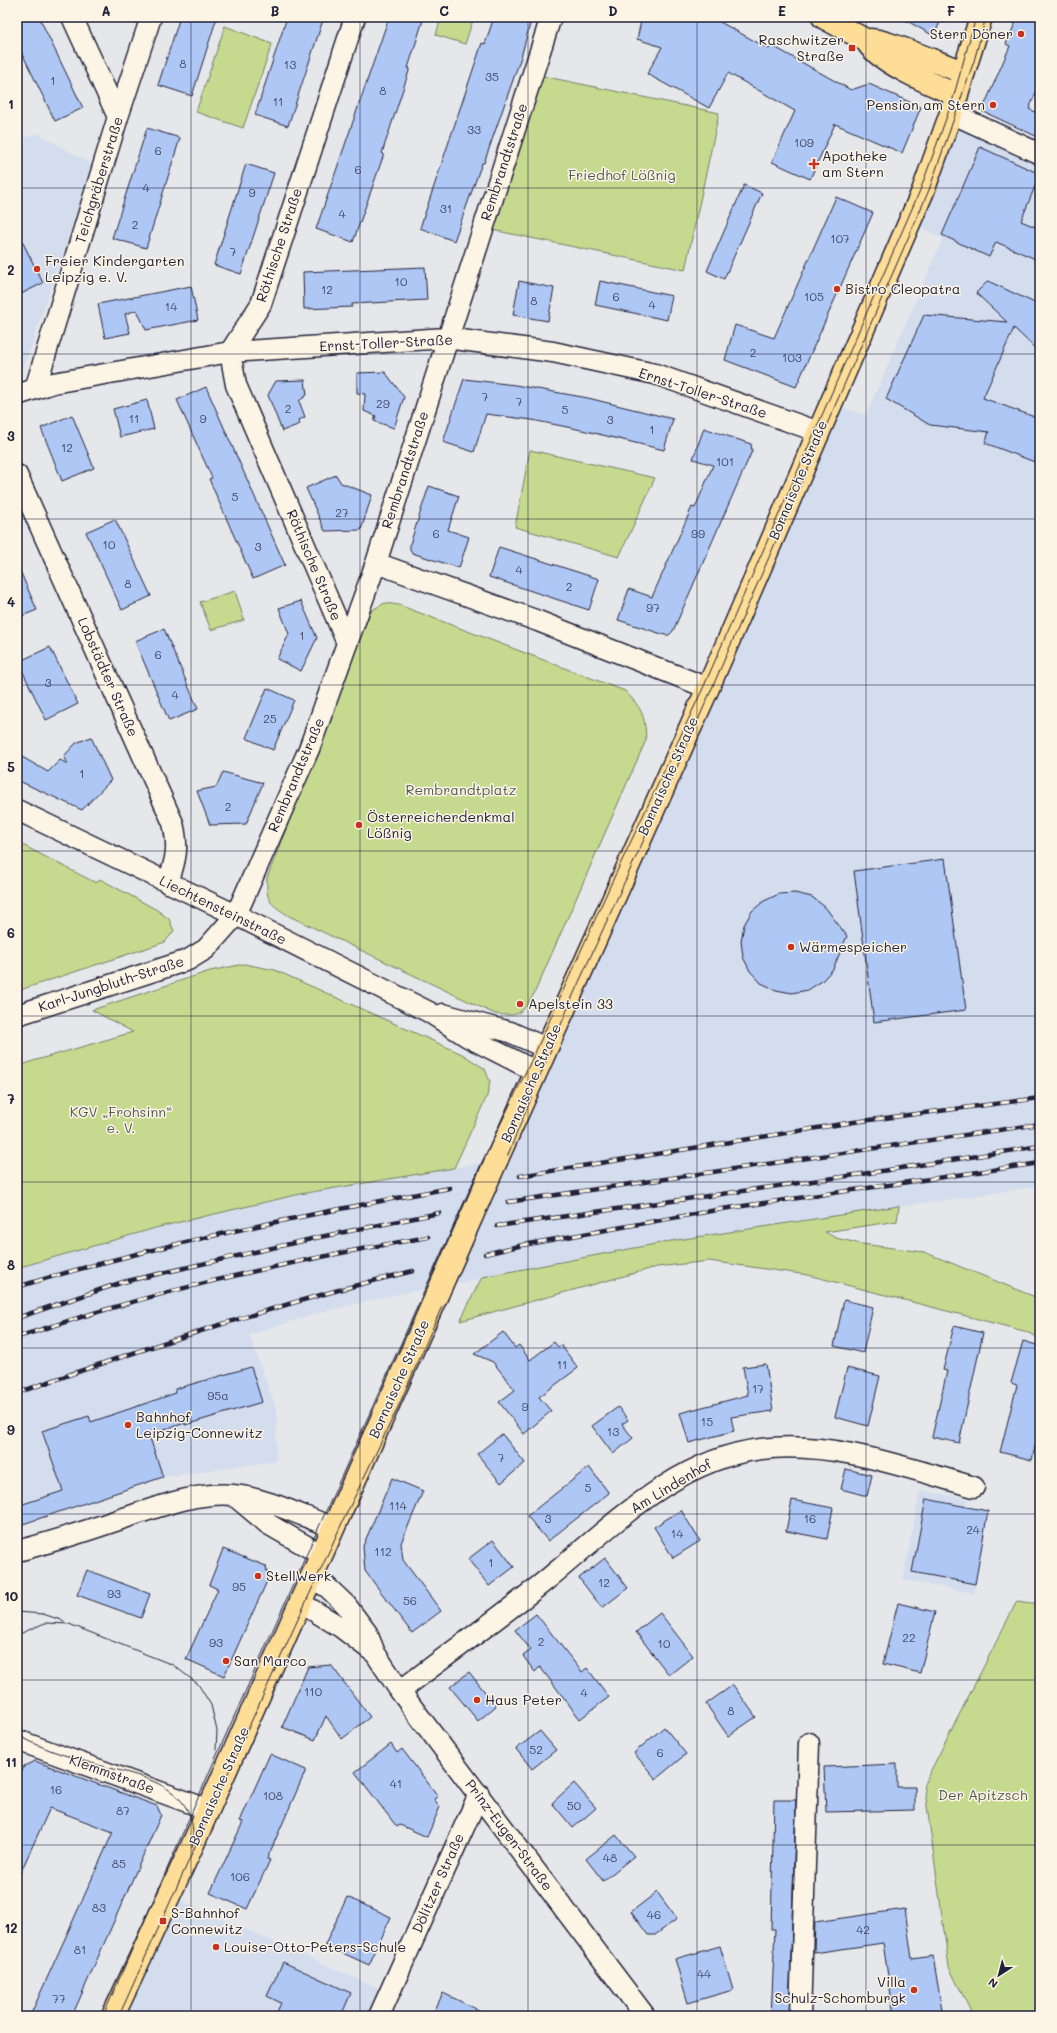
<svg xmlns="http://www.w3.org/2000/svg" width="1057" height="2033" viewBox="0 0 1057 2033" font-family="Mali,sans-serif">
  <rect width="100%" height="100%" fill="#e5e7ea"/>
  <filter id="ink" filterUnits="userSpaceOnUse"><feTurbulence type="fractalNoise" baseFrequency=".025" numOctaves="2"/><feDisplacementMap in="SourceGraphic" scale="8" xChannelSelector="R" yChannelSelector="G"/><feConvolveMatrix kernelMatrix="1 2 1 2 8 2 1 2 1" color-interpolation-filters="sRGB"/></filter>
  <g filter="url(#ink)">
    <!-- built -->
    <path fill="#d4dded" d="M951,113l89,41v1032l-369,55 -282,55 -72,17 -68,22 28,75 -1,51 -113,16 -146,49v-258l142,-41 141,-33 154,-26 43,-9 334,-755 35,11 77,-177 -33,-15z
      M37,133l56,32 -71,208 -5,1v-233z
      M920,1490l48,9 -2,8 22,4 -14,82 -71,-13z
      M169,1895l220,98 -10,23h-266z"/>
    <!-- green -->
    <path fill="#c6da8f" stroke="#747e65" d="M441,17h33l-9,27 -29,-9z
      M225,26l47,18 -29,84 -47,-16z
      M533,74l186,39 -34,157 -202,-42z
      M530,450l125,28 -36,79 -104,-30z
      M235,591l9,29 -33,10 -11,-28z
      M385,603l14,2 226,86c17,18 20,23 21,49l-112,254c-13,20 -14,23 -39,20l-206,-98c-19,-13 -23,-13 -22,-38l99,-255 6,-13z
      M17,842l79,41 4,-4 57,31 12,9 5,12 -9,11 -148,49z
      M244,964l31,6 187,84 23,15 5,13 -3,14 -33,72 -154,26 -141,33 -142,41v-201l16,-6 100,-29 -41,-22 118,-39z
      M899,1206l-2,15 -72,11 11,6 26,6 62,8 116,47v39l-16,-7 -216,-56 -99,-14 -52,6 -197,54 22,-44 189,-36z
      M1017,1601l23,3v412h-67l-24,-49 -25,-183z"/>
    <!-- building -->
    <path fill="#aec7f5" stroke="#22223b" d="M17,17h22l44,91 -28,13 -38,-78z
      M180,17h37l-25,79 -34,-11z
      M287,17h37l-36,109 -33,-11z
      M389,17h35l-16,51h2l-28,85 2,1 -31,88 -37,-13z
      M494,17h38l-11,40 -37,106h-2l-28,78 -34,-13 62,-185 3,1z
      M642,17h69l58,32 2,-4 80,45 18,-6 52,23 -19,46 -67,-29 -25,55 -38,-17 23,-51 -67,-38 -19,35 -62,-34 15,-27 -25,-8z
      M900,17h42l-8,19z
      M1018,17h22v66l-11,26 11,5v24l-58,-27 28,-65 -4,-2z
      M147,128l33,10 -34,110 -34,-10z
      M980,147l60,27 -19,47 19,8v32l-44,-19 -7,15 -47,-22z
      M246,164l28,9 -33,101 -27,-9z
      M744,185l18,8 -38,86 -17,-8z
      M836,197l37,16 -77,174 -71,-27 10,-35 39,13z
      M17,231l26,52 -26,13z
      M425,267l2,33 -75,4v3l-48,2 -1,-37z
      M519,281l35,7 -6,33 -35,-6z
      M600,281l72,15 -5,24 -72,-15z
      M988,281l51,24 1,48 -26,-25 -31,70 57,21v45l-55,-21 4,-11 -59,-7 -44,-26 38,-84 83,7 -31,-29z
      M191,286l7,34 -52,10 -9,-20 -12,4 5,19 -25,5 -7,-34z
      M385,372l19,25 -10,31 -20,-7 2,-5 -12,-5 1,-17 -8,-1v-20z
      M464,379l51,6 73,13 85,21 -9,31 -82,-20 -50,-10 -46,-6 -12,38 -31,-10z
      M305,380l2,15 -8,6 6,16 -6,3 1,4 -18,7 -14,-36 8,-14z
      M206,387l79,178 -32,14 -44,-100 3,-1 -35,-78z
      M147,400l7,29 -34,8 -7,-28z
      M72,415l22,53 -32,13 -21,-53z
      M704,428l47,16 1,7 -79,180 -4,4h-4l-47,-15 11,-31 23,8 40,-90 3,1 18,-43 -20,-6z
      M336,475l5,8 31,12 -11,35 -36,1 -19,-43z
      M429,486l30,10 -11,34 21,7 -10,31 -47,-15 -2,-4v-5z
      M115,519l36,77 -29,14 -36,-78z
      M499,547l100,32 -10,31 -100,-33z
      M17,564l20,46 -20,8z
      M301,601l16,37 -16,33 -24,-12 12,-25 -10,-26z
      M164,629l34,80 -29,12 -34,-80z
      M50,647l28,57 -32,16 -28,-58z
      M267,688l27,12 -21,50 -27,-12z
      M91,737l20,43 -29,30 -65,-30v-26l31,18 12,-12 8,4 -4,-8 12,-13z
      M223,772l40,11 -17,41 -36,1 -13,-34 19,-4z
      M945,859l21,151 -92,12 -20,-151z
      M795,893l17,4 13,10 22,29 -14,33 -11,12 -14,9 -16,3 -16,-3 -15,-7 -11,-12 -7,-14 -2,-16 3,-16 8,-14 12,-10 15,-7z
      M844,1300l29,7 -10,46 -29,-7z
      M954,1326l29,7 -24,110 -27,-6 15,-66 -4,-1z
      M503,1332l12,16 4,-3 11,15 24,-18 4,5 3,-2 17,23 -39,29 12,14 -27,23 -25,-32 16,-12 -22,-28 -19,-8z
      M1023,1341l17,5v80l-8,34 -32,-8 17,-67 -6,-2z
      M766,1364l7,47 -42,6 3,14 -45,12 -9,-30 68,-18 -5,-28z
      M251,1367l11,35 -77,23v-2l-36,12 14,42 -146,49v-20l46,-15 -21,-60 47,-15 2,6 85,-29 -1,-4z
      M847,1368l33,8 -12,50 -33,-9z
      M618,1407l10,13 -6,4 11,14 -20,16 -21,-28z
      M502,1434l23,29 -24,20 -24,-29z
      M589,1467l20,26 -61,48 -21,-25z
      M846,1469l26,6 -5,21 -26,-7z
      M392,1478l31,13 -22,52 2,17 38,51 -29,22 -47,-62 -2,-25z
      M926,1499l62,12 -13,73 -63,-12z
      M792,1500l41,8 -6,31 -41,-8z
      M681,1510l19,31 -27,17 -19,-31z
      M493,1540l21,27 -25,19 -21,-27z
      M223,1549l43,17 2,13 -44,97 -38,-17 32,-70 -9,-4z
      M605,1558l23,30 -26,20 -23,-30z
      M87,1570l63,24 -9,24 -64,-23z
      M898,1603l37,9 -15,61 -37,-9z
      M660,1613l33,43 -24,19 -33,-43z
      M536,1614l46,58 5,-4 22,29 -29,22 -40,-52 -5,5 -12,-16 8,-6 -16,-20z
      M331,1665l39,52 -28,22 -16,-23 -11,24 -33,-13 26,-60z
      M469,1672l27,34 -18,15 -28,-34z
      M733,1685l23,32 -28,19 -22,-32z
      M664,1727l22,27 -30,25 -22,-26z
      M540,1731l16,19 -24,19 -16,-20z
      M391,1744l6,9 5,-4 36,47 -4,3 6,8 -13,30 -27,-12 -3,2 -42,-55z
      M270,1754l36,16 -39,89 3,1 -23,49 -37,-16 33,-71 -3,-1z
      M35,1761l122,45 4,9 -89,201h-42l83,-184 -63,-24 -33,72v-96l7,-18z
      M897,1764v23h18v23l-89,2 -2,-45z
      M574,1783l22,25 -23,20 -21,-25z
      M774,1800h22l-7,216h-18l4,-87h-4z
      M616,1835l18,21 -31,25 -17,-22z
      M657,1892l20,27 -22,16h-7l-17,-23z
      M347,1897l44,20 -22,48 -44,-20z
      M905,1909l7,50 21,-3 10,60h-49l-11,-73 -69,10 1,-31z
      M720,1946l13,44 -45,13 -13,-44z
      M283,1962l68,31 -10,23h-66l6,-13 -14,-7z
      M443,1993l48,23h-59z"/>
    <g fill="none" stroke-linecap="round" stroke-linejoin="round">
      <!-- minor casing -->
      <g stroke="#22223b" stroke-width="23">
        <path id="minor" d="M72,17l46,100
          M951,113l89,41
          M35,389l83,-272 33,-100
          M17,395l36,-12 177,-31 216,-14 107,14 102,22 164,58
          M17,475l156,348c6,25 3,36 -5,60
          M376,563l162,58 170,67
          M347,643l-111,-258 -6,-33 31,-48 94,-287
          M17,810l219,105 193,97 39,25 67,34
          M443,1014l67,18 36,16
          M17,1015l171,-55 18,-11 30,-34 73,-166 67,-186 175,-546
          M237,1498l31,26 54,31
          M17,1551c36,-9 72,-21 107,-33 34,-11 72,-26 109,-23 34,3 69,21 101,33
          M312,1579l15,8 19,18 21,28 8,20 25,38 245,325
          M301,1603l41,25 30,23
          M400,1691c48,-37 98,-72 145,-110 64,-52 130,-122 216,-132 70,-9 146,19 213,38
          M17,1740l190,69
          M379,2016l100,-222
          M800,2016l9,-273"/>
      </g>
      <!-- major casing -->
      <g stroke="#22223b" stroke-width="25">
        <path id="major" d="M823,17l44,24c8,20 69,45 90,54
          M870,40c9,-3 79,28 94,32
          M497,1159l211,-471 215,-497 28,-78 30,-96
          M113,2016l80,-172 243,-547"/>
      </g>
      <!-- minor -->
      <use href="#minor" stroke="#fcf5e5" stroke-width="20"/>
      <!-- major -->
      <use href="#major" stroke="#fedd96" stroke-width="22"/>
      <!-- tram -->
      <path stroke="#22223b" stroke-width="1" d="M17,1612l26,2 21,7
        M17,1635l28,-12 24,1 104,41 25,19 13,21 6,26 -1,19
        M17,1734c22,14 49,22 74,29 45,13 111,19 101,85
        M103,2016l109,-250 270,-604 53,-109 75,-167 94,-200 217,-498 31,-86 24,-85
        M119,2016l127,-283 96,-210 57,-118 108,-248 67,-164 118,-259 237,-544 45,-129 12,-44"/>
      <!-- rail casing -->
      <g stroke="#22223b" stroke-width="4.5">
        <path id="rail" d="M520,1176l334,-54 186,-24
          M508,1202l532,-78
          M497,1226l372,-53 171,-27
          M485,1254l38,-9 199,-36 318,-46
          M17,1287c142,-43 287,-72 433,-99
          M17,1318l106,-36 197,-45 119,-24
          M17,1337c28,-8 56,-18 84,-26 107,-32 217,-55 327,-74
          M17,1393c131,-46 262,-90 396,-122"/>
      </g>
      <!-- rail -->
      <use href="#rail" stroke="#fcf5e5" stroke-width="3" stroke-dasharray="9" stroke-linecap="butt"/>
      <!-- major-bridge casing -->
      <g stroke="#22223b" stroke-width="25" stroke-linecap="butt">
        <path id="major-bridge" d="M436,1297l61,-138"/>
      </g>
      <!-- major-bridge -->
      <use href="#major-bridge" stroke="#fedd96" stroke-width="22"/>
    </g>
  </g>
  <!-- grid -->
  <path fill="none" stroke="#22223b" stroke-width="1" stroke-opacity="0.55" d="M191,17v1999M360,17v1999M528,17v1999M697,17v1999M866,17v1999M17,188h1023M17,354h1023M17,519h1023M17,685h1023M17,851h1023M17,1016h1023M17,1182h1023M17,1348h1023M17,1514h1023M17,1680h1023M17,1845h1023"/>
  <!-- markers -->
  <g fill="#c8321e" stroke="#fcf5e5" stroke-width="1.5">
    <circle cx="1021" cy="34" r="4"/>
    <rect x="848" y="44" width="8" height="8" rx="2"/>
    <circle cx="993" cy="105" r="4"/>
    <path d="M812 158h4v4h4v4h-4v4h-4v-4h-4v-4h4z"/>
    <circle cx="37" cy="269" r="4"/>
    <circle cx="837" cy="289" r="4"/>
    <circle cx="359" cy="825" r="4"/>
    <circle cx="791" cy="947" r="4"/>
    <circle cx="520" cy="1004" r="4"/>
    <circle cx="128" cy="1425" r="4"/>
    <circle cx="258" cy="1576" r="4"/>
    <circle cx="226" cy="1661" r="4"/>
    <circle cx="477" cy="1700" r="4"/>
    <rect x="159" y="1917" width="8" height="8" rx="2"/>
    <circle cx="216" cy="1947" r="4"/>
    <circle cx="914" cy="1990" r="4"/>
  </g>
  <g text-anchor="middle" stroke-width="3" stroke-linejoin="round" paint-order="stroke">
    <!-- number labels -->
    <g font-size="12" fill="#454b6a">
      <text x="183" y="68">8</text>
      <text x="290" y="69">13</text>
      <text x="492" y="81">35</text>
      <text x="53" y="85">1</text>
      <text x="383" y="95">8</text>
      <text x="278" y="106">11</text>
      <text x="474" y="134">33</text>
      <text x="804" y="147">109</text>
      <text x="158" y="155">6</text>
      <text x="358" y="174">6</text>
      <text x="146" y="192">4</text>
      <text x="252" y="197">9</text>
      <text x="446" y="213">31</text>
      <text x="342" y="218">4</text>
      <text x="135" y="229">2</text>
      <text x="840" y="243">107</text>
      <text x="233" y="256">7</text>
      <text x="401" y="286">10</text>
      <text x="327" y="294">12</text>
      <text x="616" y="301">6</text>
      <text x="814" y="301">105</text>
      <text x="534" y="305">8</text>
      <text x="652" y="309">4</text>
      <text x="171" y="311">14</text>
      <text x="753" y="357">2</text>
      <text x="792" y="362">103</text>
      <text x="485" y="401">7</text>
      <text x="519" y="406">7</text>
      <text x="383" y="408">29</text>
      <text x="288" y="413">2</text>
      <text x="565" y="414">5</text>
      <text x="134" y="423">11</text>
      <text x="203" y="423">9</text>
      <text x="610" y="424">3</text>
      <text x="652" y="434">1</text>
      <text x="67" y="452">12</text>
      <text x="725" y="466">101</text>
      <text x="235" y="501">5</text>
      <text x="342" y="517">27</text>
      <text x="436" y="538">6</text>
      <text x="698" y="538">99</text>
      <text x="109" y="549">10</text>
      <text x="258" y="551">3</text>
      <text x="519" y="574">4</text>
      <text x="128" y="588">8</text>
      <text x="569" y="591">2</text>
      <text x="653" y="612">97</text>
      <text x="302" y="640">1</text>
      <text x="158" y="659">6</text>
      <text x="48" y="687">3</text>
      <text x="175" y="699">4</text>
      <text x="270" y="723">25</text>
      <text x="82" y="778">1</text>
      <text x="228" y="811">2</text>
      <text x="562" y="1369">11</text>
      <text x="758" y="1393">17</text>
      <text x="218" y="1400">95a</text>
      <text x="525" y="1411">9</text>
      <text x="707" y="1426">15</text>
      <text x="613" y="1436">13</text>
      <text x="501" y="1462">7</text>
      <text x="588" y="1492">5</text>
      <text x="398" y="1510">114</text>
      <text x="548" y="1523">3</text>
      <text x="810" y="1523">16</text>
      <text x="973" y="1534">24</text>
      <text x="677" y="1538">14</text>
      <text x="383" y="1556">112</text>
      <text x="491" y="1567">1</text>
      <text x="604" y="1587">12</text>
      <text x="239" y="1591">95</text>
      <text x="114" y="1598">93</text>
      <text x="410" y="1605">56</text>
      <text x="909" y="1642">22</text>
      <text x="541" y="1646">2</text>
      <text x="216" y="1647">93</text>
      <text x="664" y="1648">10</text>
      <text x="313" y="1696">110</text>
      <text x="584" y="1697">4</text>
      <text x="731" y="1715">8</text>
      <text x="536" y="1754">52</text>
      <text x="660" y="1757">6</text>
      <text x="396" y="1788">41</text>
      <text x="56" y="1794">16</text>
      <text x="273" y="1800">108</text>
      <text x="574" y="1810">50</text>
      <text x="123" y="1815">87</text>
      <text x="610" y="1862">48</text>
      <text x="119" y="1868">85</text>
      <text x="240" y="1881">106</text>
      <text x="99" y="1912">83</text>
      <text x="654" y="1919">46</text>
      <text x="863" y="1934">42</text>
      <text x="80" y="1954">81</text>
      <text x="704" y="1978">44</text>
      <text x="59" y="2003">77</text>
    </g>
    <!-- poi labels -->
    <g font-size="14" fill="#22223b" stroke="#fcf5e5" text-anchor="start">
      <text x="1013" y="39" text-anchor="end">Stern Döner</text>
      <text x="844" y="45" text-anchor="end">Raschwitzer<tspan x="844" dy="16">Straße</tspan></text>
      <text x="985" y="110" text-anchor="end">Pension am Stern</text>
      <text x="822" y="161">Apotheke<tspan x="822" dy="16">am Stern</tspan></text>
      <text x="45" y="266">Freier Kindergarten<tspan x="45" dy="16">Leipzig e. V.</tspan></text>
      <text x="845" y="294">Bistro Cleopatra</text>
      <text x="367" y="822">Österreicherdenkmal<tspan x="367" dy="16">Lößnig</tspan></text>
      <text x="799" y="952">Wärmespeicher</text>
      <text x="528" y="1009">Apelstein 33</text>
      <text x="136" y="1422">Bahnhof<tspan x="136" dy="16">Leipzig-Connewitz</tspan></text>
      <text x="266" y="1581">StellWerk</text>
      <text x="234" y="1666">San Marco</text>
      <text x="485" y="1705">Haus Peter</text>
      <text x="171" y="1918">S-Bahnhof<tspan x="171" dy="16">Connewitz</tspan></text>
      <text x="224" y="1952">Louise-Otto-Peters-Schule</text>
      <text x="906" y="1987" text-anchor="end">Villa<tspan x="906" dy="16">Schulz-Schomburgk</tspan></text>
    </g>
    <!-- street labels -->
    <g font-size="14" fill="#22223b" stroke="#fcf5e5">
      <text transform="translate(504 162) rotate(-72)" y="5">Rembrandtstraße</text>
      <text transform="translate(99 180) rotate(-73)" y="5">Teichgräberstraße</text>
      <text transform="translate(279 245) rotate(-72)" y="5">Röthische Straße</text>
      <text transform="translate(386 343) rotate(-3)" y="5">Ernst-Toller-Straße</text>
      <text transform="translate(703 393) rotate(18)" y="5">Ernst-Toller-Straße</text>
      <text transform="translate(405 470) rotate(-72)" y="5">Rembrandtstraße</text>
      <text transform="translate(798 480) rotate(-67)" y="5">Bornaische Straße</text>
      <text transform="translate(314 565) rotate(67)" y="5">Röthische Straße</text>
      <text transform="translate(108 677) rotate(66)" y="5">Lobstädter Straße</text>
      <text transform="translate(296 775) rotate(-67)" y="5">Rembrandtstraße</text>
      <text transform="translate(668 776) rotate(-66)" y="5">Bornaische Straße</text>
      <text transform="translate(223 910) rotate(26)" y="5">Liechtensteinstraße</text>
      <text transform="translate(111 984) rotate(-18)" y="5">Karl-Jungbluth-Straße</text>
      <text transform="translate(531 1083) rotate(-66)" y="5">Bornaische Straße</text>
      <text transform="translate(399 1379) rotate(-66)" y="5">Bornaische Straße</text>
      <text transform="translate(671 1486) rotate(-31)" y="5">Am Lindenhof</text>
      <text transform="translate(112 1774) rotate(20)" y="5">Klemmstraße</text>
      <text transform="translate(219 1786) rotate(-66)" y="5">Bornaische Straße</text>
      <text transform="translate(509 1835) rotate(53)" y="5">Prinz-Eugen-Straße</text>
      <text transform="translate(438 1883) rotate(-66)" y="5">Dölitzer Straße</text>
    </g>
    <!-- park labels -->
    <g font-size="14" fill="#535954" stroke="#fcf5e5">
      <text x="622" y="180">Friedhof Lößnig</text>
      <text x="461" y="795">Rembrandtplatz</text>
      <text x="121" y="1117">KGV „Frohsinn“<tspan x="121" dy="16">e. V.</tspan></text>
      <text x="983" y="1800">Der Apitzsch</text>
    </g>
  </g>
  <!-- margin -->
  <rect width="1057" height="2033" fill="none" stroke="#fcf5e5" stroke-width="44"/>
  <!-- north arrow -->
  <g transform="translate(999 1975) rotate(216)" stroke="#fcf5e5" stroke-width="3" paint-order="stroke">
  <path d="M0-3L7 15L0 10L-7 15Z" fill="#22223b"/>
  <text y="-6" font-size="11" font-weight="bold" text-anchor="middle" fill="#22223b">N</text>
  </g>
  <rect x="22" y="22" width="1013" height="1989" fill="none" stroke="#22223b" stroke-width="1.5"/>
  <g font-size="13" text-anchor="middle" font-weight="bold" fill="#22223b">
    <text x="106" y="16">A</text>
    <text x="275" y="16">B</text>
    <text x="444" y="16">C</text>
    <text x="613" y="16">D</text>
    <text x="782" y="16">E</text>
    <text x="951" y="16">F</text>
    <text x="11" y="109">1</text>
    <text x="11" y="275">2</text>
    <text x="11" y="441">3</text>
    <text x="11" y="607">4</text>
    <text x="11" y="772">5</text>
    <text x="11" y="938">6</text>
    <text x="11" y="1104">7</text>
    <text x="11" y="1270">8</text>
    <text x="11" y="1435">9</text>
    <text x="11" y="1601">10</text>
    <text x="11" y="1767">11</text>
    <text x="11" y="1933">12</text>
  </g>
</svg>
